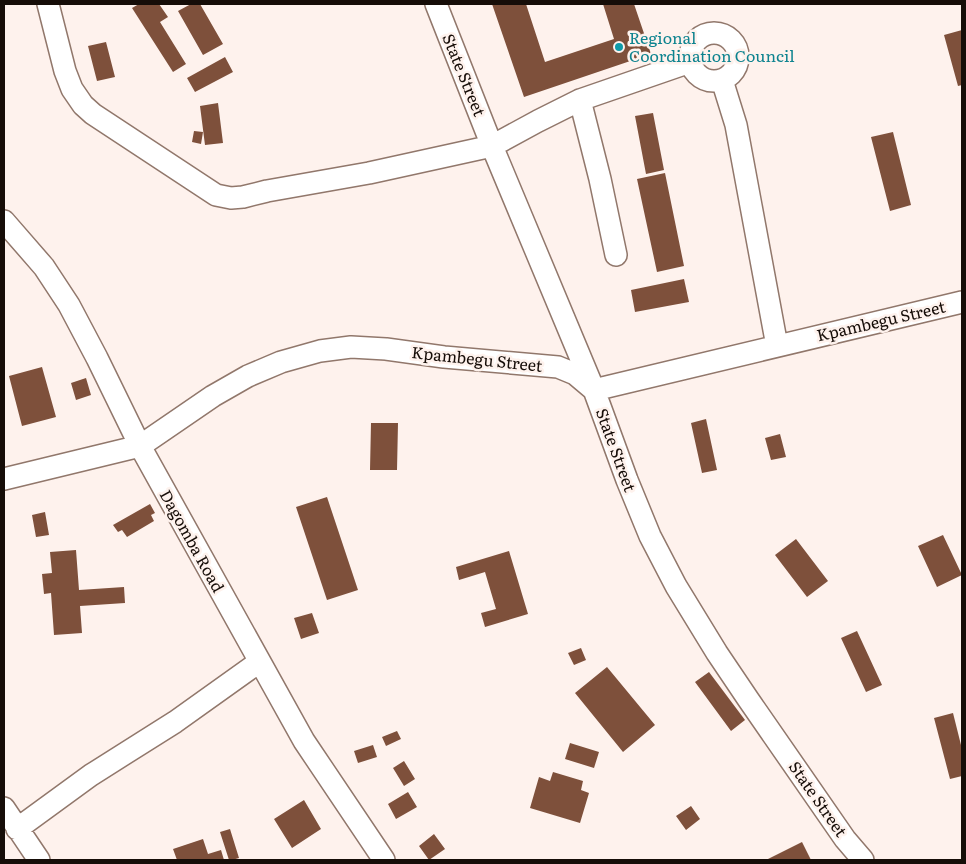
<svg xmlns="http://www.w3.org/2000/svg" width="966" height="864" viewBox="0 0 966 864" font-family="Literata,serif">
  <rect width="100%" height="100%" fill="#fef2ed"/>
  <!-- building -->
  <path fill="#7e503b" d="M139,4h20l9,13 -8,5 26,42 -13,8 -41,-64z
    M191,4h9l23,40 -20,11 -25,-44z
    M492,4h34l19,58 69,-23 -11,-35h31l17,50 -127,43z
    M962,30v55l-4,1 -14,-51z
    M106,42l9,35 -18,4 -9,-35z
    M225,57l8,15 -38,20 -8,-14z
    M218,103l5,40 -18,2 -5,-39z
    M653,113l11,57 -18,4 -11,-58z
    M194,131l9,1 -2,12 -9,-2z
    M893,132l18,73 -21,6 -19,-74z
    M665,173l19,93 -27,6 -20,-93z
    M684,279l5,23 -54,10 -4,-22z
    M42,367l14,50 -34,9 -13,-50z
    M86,378l5,17 -15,5 -5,-17z
    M706,419l11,51 -15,3 -11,-50z
    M371,423h27l-1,47h-27z
    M780,434l6,23 -15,3 -6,-22z
    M327,497l31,93 -31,10 -31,-93z
    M150,504l5,9 -4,2 3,6 -27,16 -5,-7 -4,2 -5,-7z
    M45,512l4,23 -13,2 -4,-22z
    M943,535l19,40 -25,12 -19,-41z
    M796,539l32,42 -21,16 -32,-42z
    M76,550l3,40 45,-3 1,16 -45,3 2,27 -28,2 -3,-42 -7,1 -2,-20 10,-1 -2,-21z
    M509,551l19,63 -43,13 -4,-14 15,-4 -11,-37 -26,8 -3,-13z
    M312,613l7,20 -18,6 -7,-21z
    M857,631l25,54 -16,7 -25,-54z
    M581,648l5,12 -12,5 -6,-12z
    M607,667l48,58 -32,27 -48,-59z
    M709,672l36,48 -14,11 -36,-49z
    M953,713l9,36v27l-12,3 -16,-61z
    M397,731l4,8 -15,7 -4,-9z
    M570,743l29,9 -5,16 -29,-9z
    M373,745l4,12 -19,6 -4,-12z
    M404,761l11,18 -11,7 -11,-18z
    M553,772l30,9 -2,9 8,3 -9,30 -50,-15 9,-31 11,4z
    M408,792l9,15 -21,12 -8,-15z
    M304,800l17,29 -29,19 -18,-29z
    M691,806l9,13 -14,11 -10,-14z
    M230,829l9,29 -7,2h-3l-9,-28z
    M434,834l11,15 -16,11 -10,-14z
    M203,839l5,15 13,-4 3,10h-47l-4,-11z
    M802,842l9,18h-45z"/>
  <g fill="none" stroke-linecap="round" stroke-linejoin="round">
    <!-- minor casing -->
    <g stroke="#91776b" stroke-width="24">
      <path id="minor" d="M48,4l17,67 7,18 11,16 10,9 123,81 15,3 12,-1 24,-6 102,-18 123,-27 46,-25 42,-21 110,-38
        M436,4l56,142 102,244 33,90 23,56 26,50 41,67 31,46 97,140 18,21
        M690 57a24 24 0 1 1 48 0a24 24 0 1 1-48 0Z
        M722,80l14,45 41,221
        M580,100l20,79 16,76
        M4,221l40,46 25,38 28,53 43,88 164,295 80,119
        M594,390l368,-88
        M4,479l136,-33 73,-50 35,-20 33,-14 39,-11 31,-4 35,2 58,8 114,10 17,7 19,16
        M4,808l35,52
        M17,829l74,-54 84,-53 84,-60"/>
    </g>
    <!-- minor -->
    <use href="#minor" stroke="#fff" stroke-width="21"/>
  </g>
  <!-- markers -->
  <circle fill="#0f9aa8" stroke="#fef2ed" stroke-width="2" cx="619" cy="47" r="5"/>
  <g text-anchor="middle" stroke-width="5" stroke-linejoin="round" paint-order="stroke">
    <!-- culture labels -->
    <g font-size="16" fill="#0d838f" stroke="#fef2ed" text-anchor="start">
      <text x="629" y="44">Regional<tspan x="629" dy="18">Coordination Council</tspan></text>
    </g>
    <!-- street labels -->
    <g font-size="16" fill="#160d08" stroke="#fef2ed">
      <text transform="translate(464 75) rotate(68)" y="6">State Street</text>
      <text transform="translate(881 321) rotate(-13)" y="6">Kpambegu Street</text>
      <text transform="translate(477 359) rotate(6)" y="6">Kpambegu Street</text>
      <text transform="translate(616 450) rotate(70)" y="6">State Street</text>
      <text transform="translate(192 541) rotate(61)" y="6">Dagomba Road</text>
      <text transform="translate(818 799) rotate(55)" y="6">State Street</text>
    </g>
  </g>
  <!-- border -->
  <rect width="966" height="864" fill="none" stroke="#160d08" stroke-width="10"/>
</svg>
